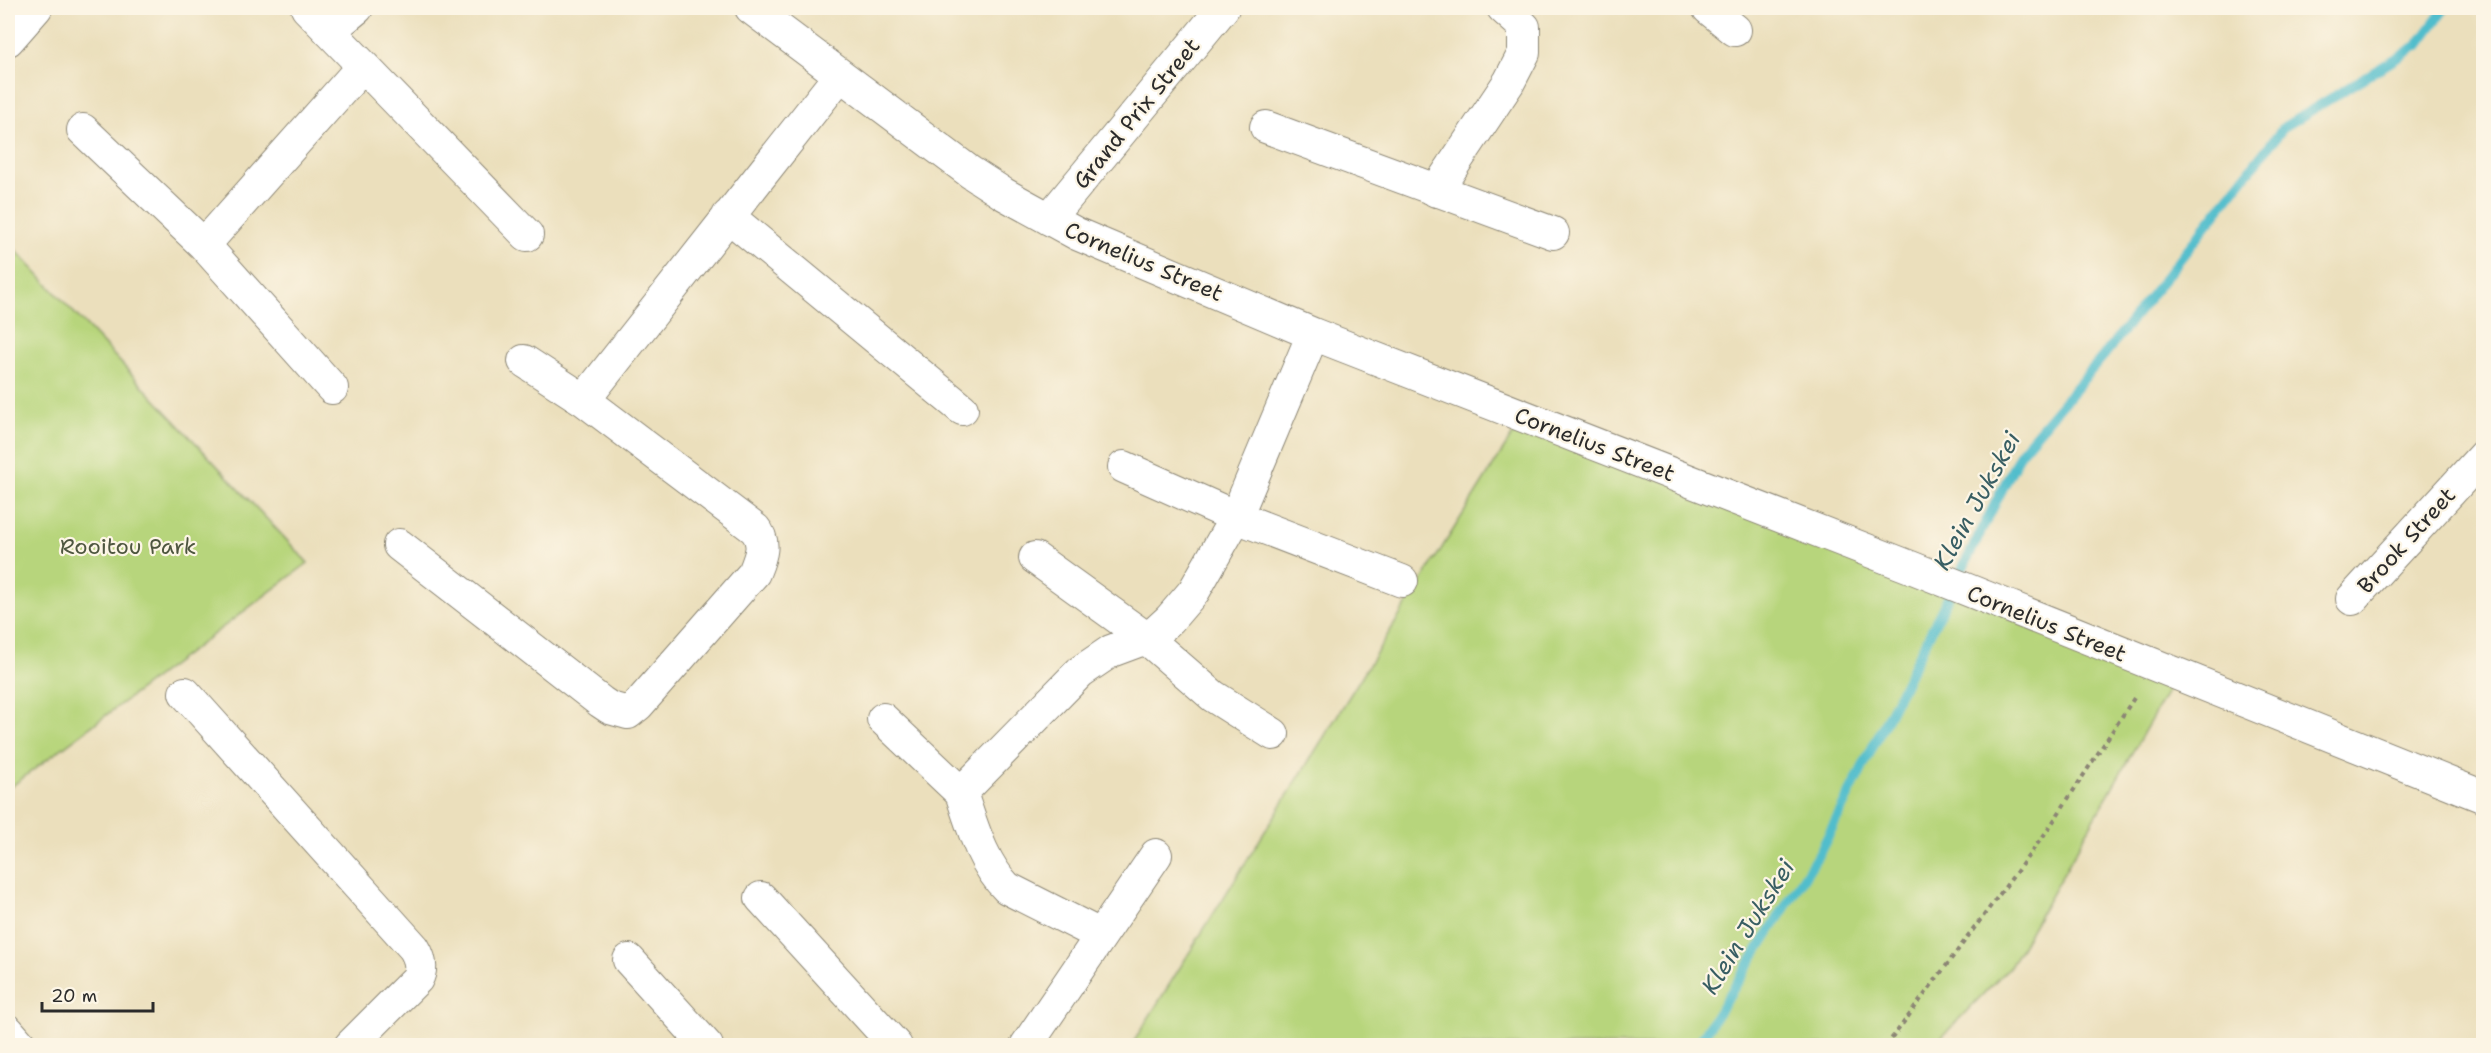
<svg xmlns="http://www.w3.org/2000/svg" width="2491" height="1053" viewBox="0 0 2491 1053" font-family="'Shantell Sans',sans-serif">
  <rect width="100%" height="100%" fill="#fcf5e5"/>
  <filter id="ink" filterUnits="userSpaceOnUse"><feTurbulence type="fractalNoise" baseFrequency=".0167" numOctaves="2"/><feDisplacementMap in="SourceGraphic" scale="12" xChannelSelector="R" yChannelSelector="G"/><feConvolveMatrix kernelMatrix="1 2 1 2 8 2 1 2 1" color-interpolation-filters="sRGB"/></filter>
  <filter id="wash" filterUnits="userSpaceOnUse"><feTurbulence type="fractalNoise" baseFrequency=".008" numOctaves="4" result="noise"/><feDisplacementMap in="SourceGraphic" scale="24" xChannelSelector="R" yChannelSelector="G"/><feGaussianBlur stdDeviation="1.35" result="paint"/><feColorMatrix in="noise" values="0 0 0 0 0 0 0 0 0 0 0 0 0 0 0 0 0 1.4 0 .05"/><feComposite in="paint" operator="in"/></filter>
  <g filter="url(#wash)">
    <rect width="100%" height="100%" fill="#ebdfbc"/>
    <!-- park -->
    <path fill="#b7d57c" stroke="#718054" stroke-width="1.5" d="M8,242l300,321 -300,226z
      M1523,418l654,256 -166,291 -75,78 2,2 -807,1z"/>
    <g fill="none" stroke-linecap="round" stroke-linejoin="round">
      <!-- stream -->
      <path stroke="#51bdcc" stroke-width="10" d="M1697,1046l123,-194 201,-400 84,-98 179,-227 134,-82 27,-37"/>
    </g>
  </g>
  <g filter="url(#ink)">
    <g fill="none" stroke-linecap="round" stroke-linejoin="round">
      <!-- minor casing -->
      <g stroke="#8b8574" stroke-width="34">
        <path id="minor" d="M307,8l220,227
          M751,8l219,164 34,22 73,40 236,100 600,234 571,229
          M1708,8l27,22
          M329,31l28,-23
          M8,40l28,-32
          M1266,127l287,106
          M83,130l121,115 128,143
          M1436,191l73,-109 15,-29v-26l-21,-19
          M728,216l234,193
          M1049,219l174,-211
          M204,245l159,-179
          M584,400l256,-325
          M1124,467l112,50 166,64
          M399,545l202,157 9,6 18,5 10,-8 116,-132c6,-15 13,-30 1,-44l-171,-129 -60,-39
          M1035,558l111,80 67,58 60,38
          M2352,599l132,-144
          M185,693l229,255c6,10 9,20 3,31l-67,67
          M883,719l78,74
          M761,898l135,148
          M1100,935l-93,-47c-25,-25 -35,-63 -46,-95l119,-121 31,-21 35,-13 11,-7 13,-12 24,-28 42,-74 77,-183
          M629,960l78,86
          M8,1031l13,15
          M1026,1046l130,-191"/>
      </g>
      <!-- path -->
      <path stroke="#8b8574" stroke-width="4" stroke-dasharray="4.5 4.5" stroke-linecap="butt" d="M1886,1046l161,-215 89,-136"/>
      <!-- minor -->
      <use href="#minor" stroke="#fff" stroke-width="32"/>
    </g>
  </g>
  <g text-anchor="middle" stroke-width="4.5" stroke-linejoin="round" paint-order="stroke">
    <!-- street labels -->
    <g font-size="22" fill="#2b2b2b" stroke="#fcf5e5">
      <text transform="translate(1136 113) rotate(-51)" y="8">Grand Prix Street</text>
      <text transform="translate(1144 261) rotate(23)" y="8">Cornelius Street</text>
      <text transform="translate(1595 444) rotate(21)" y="8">Cornelius Street</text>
      <text transform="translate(2406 540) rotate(-48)" y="8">Brook Street</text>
      <text transform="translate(2047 623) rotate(22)" y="8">Cornelius Street</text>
    </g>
    <!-- park labels -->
    <g font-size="22" fill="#4e563f" stroke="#fcf5e5">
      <text x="128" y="554">Rooitou Park</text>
    </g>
    <!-- water labels -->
    <g font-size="24" font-style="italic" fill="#385e63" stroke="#fcf5e5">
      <text transform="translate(1977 501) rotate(-61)" y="8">Klein Jukskei</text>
      <text transform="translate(1748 927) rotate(-58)" y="8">Klein Jukskei</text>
    </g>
  </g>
  <!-- margin -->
  <rect width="2491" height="1053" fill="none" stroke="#fcf5e5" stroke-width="30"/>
  <!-- scale -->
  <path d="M42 1002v9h111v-9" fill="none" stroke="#2b2b2b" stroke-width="3"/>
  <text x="51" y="1002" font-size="18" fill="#2b2b2b" stroke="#fcf5e5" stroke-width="4.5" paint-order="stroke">20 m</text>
</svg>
